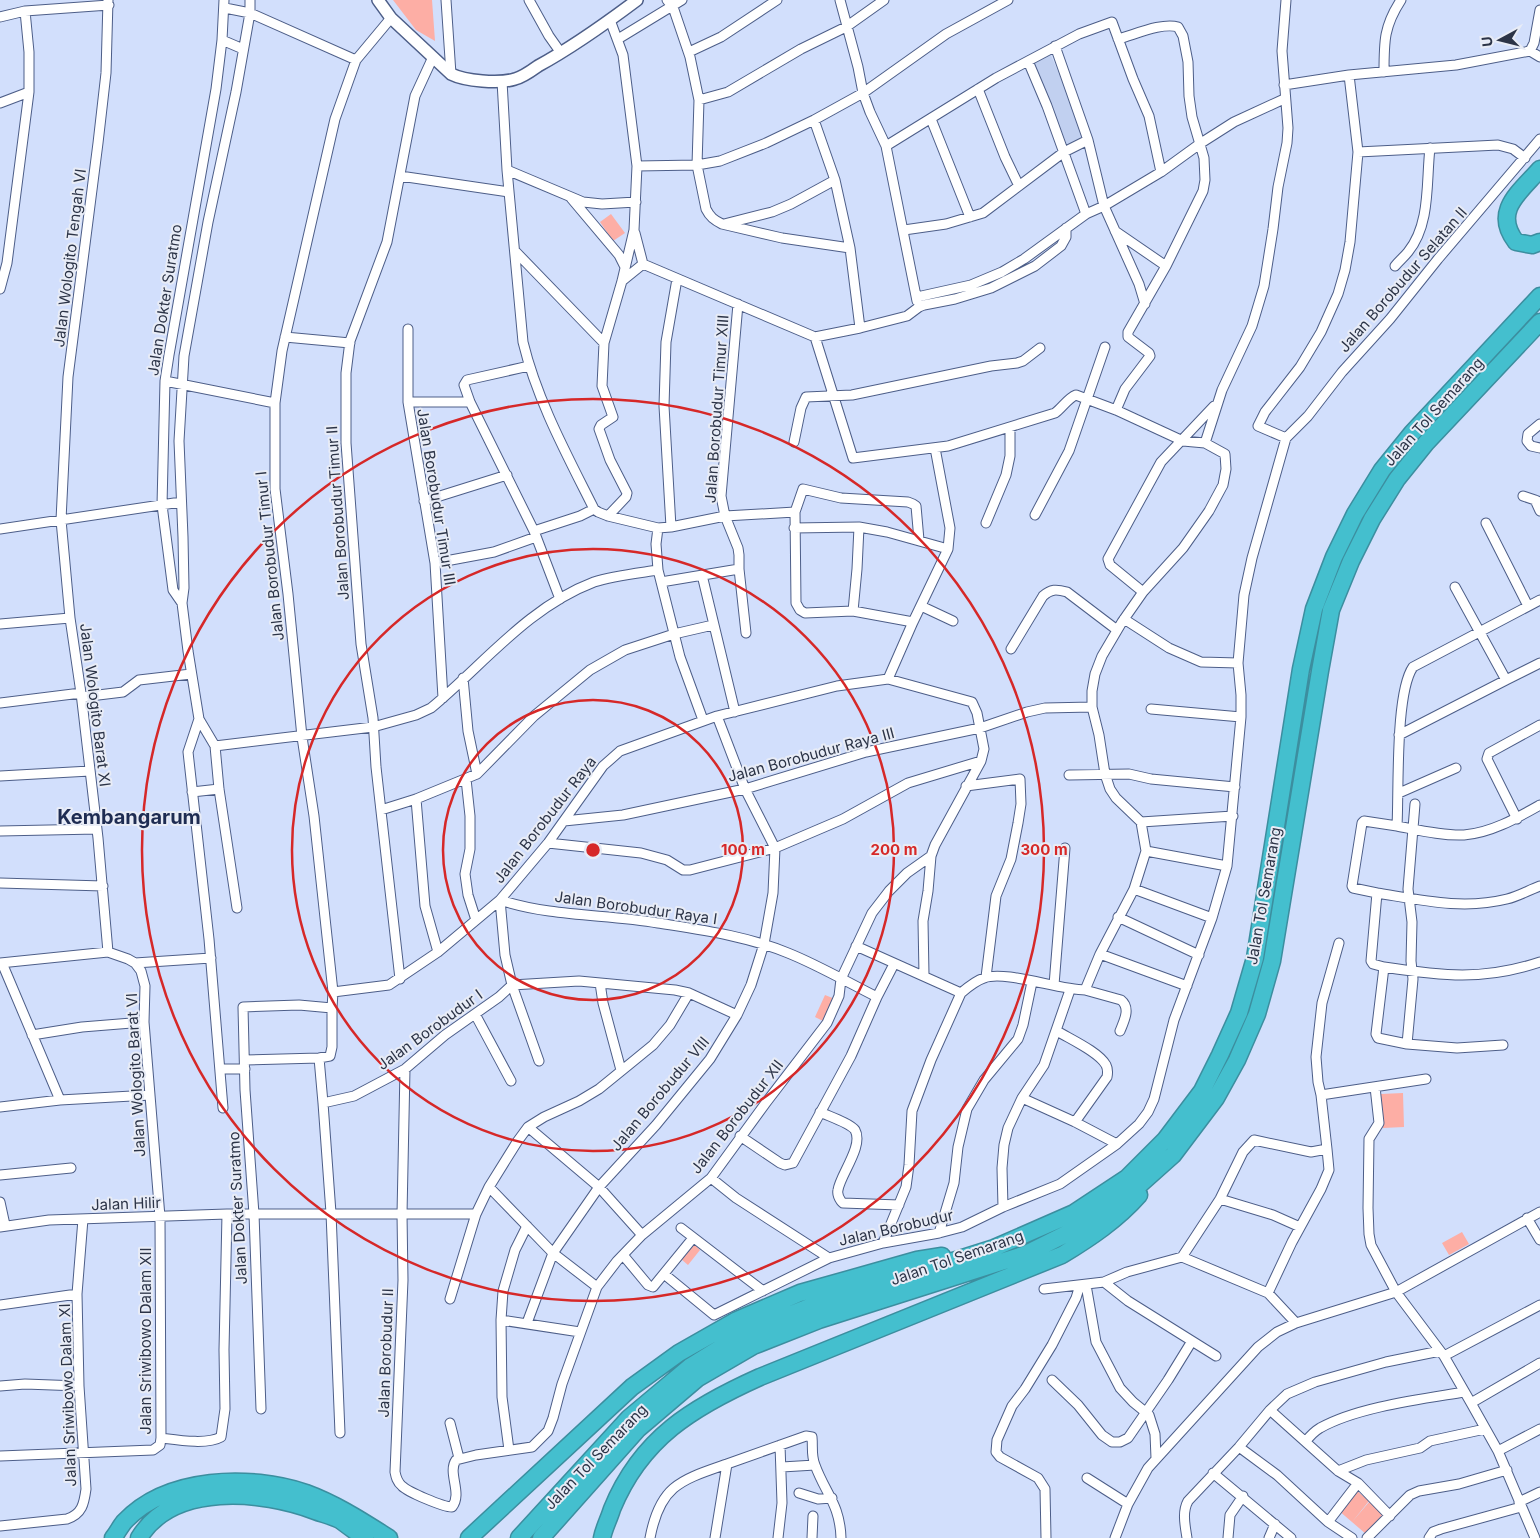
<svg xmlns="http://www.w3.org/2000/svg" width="1540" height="1538" viewBox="0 0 1540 1538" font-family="Inter,sans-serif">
  <rect width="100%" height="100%" fill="#d2dffc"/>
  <!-- built -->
  <path fill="#c1d0f0" d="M1050,53l26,61 8,26 -19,8 -33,-85z"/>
  <!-- green -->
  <path fill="#fdaea5" d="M393,0h39l3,41 -19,-11z
    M611,214l14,19 -12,8 -13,-19z
    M825,995l10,4 -10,23 -10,-5z
    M1403,1093l1,34 -21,1 -2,-34z
    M1462,1232l7,12 -20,11 -7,-12z
    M694,1244l6,6 -12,15 -7,-6z
    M1355,1489l14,12 -17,21 -14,-12z
    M1370,1501l14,12 -18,21 -14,-12z"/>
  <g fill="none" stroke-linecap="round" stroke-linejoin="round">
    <!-- minor casing -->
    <g stroke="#4d5e88" stroke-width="11">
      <path id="minor" d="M108,0l-2,73 -8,70 -30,234 -7,143 9,98 11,75 17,145 10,114
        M446,0l5,74
        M529,0l20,36 12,17
        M667,0l6,7 17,50 9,43 -2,65 9,44c4,8 8,11 16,15l60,14 68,10
        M840,0l18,67 5,26 7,19 16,34 31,155
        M225,8l25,5 106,47
        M0,17l25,-6 84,-6
        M618,39l64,-39
        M222,40l21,9
        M1055,46l33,94 16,66 35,78 6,20
        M1530,51l4,-8 6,-33
        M689,52l32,-15 56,-37
        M1028,61l19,45 39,108
        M1384,72c0,-31 0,-46 17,-72
        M502,81l5,89 16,172c14,58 44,113 71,167l4,3 10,4 50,12 13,-1 54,-11 70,-4
        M1284,85l65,-10 107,-10 74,-14 10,6
        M978,89l27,68 14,29
        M699,100l29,-8 73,-43 45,-22 38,-27
        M0,103l29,-11
        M931,119l39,98
        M814,120l21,60 15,68 10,80
        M886,146l110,-68 83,-44 33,-12 21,57 16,37 12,56
        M1358,152l140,-7 15,4 12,9
        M637,166l60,-1 23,-4 46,-18 48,-23 49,-27 83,-59 62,-34
        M507,170l76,32 19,2 34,-2
        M400,176l109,16
        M571,198l48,57 6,12
        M724,224l48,-12 19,-8 44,-24
        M904,230l42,-6 37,-11 81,-61 24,-12
        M1115,231l51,35
        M635,233l8,31 172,73 45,-9 47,-12 12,-9 5,-2 31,-6 36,-11 44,-22 26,-20 5,-9v-9
        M515,251l89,92
        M1395,266c4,-5 9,-9 13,-14 23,-28 18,-71 22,-104
        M622,281l21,-17
        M0,289l7,-26 22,-171v-40l-4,-41
        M917,297l54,-12 31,-13 22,-13 62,-45 18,-8 57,-34 40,-29 33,-21 50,-23
        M738,304l-17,192 4,20 13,32 1,7v14l7,64
        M408,329v73l27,161 8,135
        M285,337l65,6
        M815,337l38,121 95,-12 107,-33c7,-5 13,-15 21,-18l40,15 67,31 22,2
        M529,366l-62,14 -3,5 6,17 64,129 26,68
        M165,381l110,22
        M408,402h62
        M1116,410l9,-21 25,-33 -1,-3 -21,-16v-5l38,-66 37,-75 2,-11 -1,-22 -12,-41 -3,-21 -1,-34 -5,-26 -5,-9c-16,-5 -44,8 -60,12
        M1540,424l-12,10 -1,7 4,5 9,2
        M1286,438l-28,-12 7,-14 35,-45 21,-35 17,-38 7,-24 5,-28 8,-90 -9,-77
        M1286,438l22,-22 34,-44 48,-53 48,-60 102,-120
        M794,442l7,-34 5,-11 46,-2 139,-29 26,-3 6,-2 17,-13
        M1523,496l12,4
        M424,501l83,-26
        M1540,502l-5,-2 5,11
        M1035,515l34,-64 36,-104
        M608,516l18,-19 1,-4 -17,-33 -11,-31 2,-4 12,-8 -11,-31 2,-43 18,-62 12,-51 3,-64 -14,-111 -13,-35
        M986,523l20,-48 4,-19v-28
        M1486,523l42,83
        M671,527l-7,-121 2,-64 11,-63
        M658,528l-2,16 2,26 22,87 23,63
        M794,528l65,-1 28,5 61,17
        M0,529l181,-27
        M534,531l46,-15 14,-7
        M435,563l59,-11 42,-15
        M702,575l33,137
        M661,582l78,-13
        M1455,587l51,93 34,-17
        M1143,592l-33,-27 -2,-6 53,-97 53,-56
        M182,603l-9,-13 -11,-85 3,-124 4,-26 47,-266 6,-49 2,-40
        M921,606l32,15
        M853,611l4,-42 2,-42
        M1124,619l45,29 32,14 37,1
        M913,622l-60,-11 -48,2 -5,-3 -4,-7 -1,-91 8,-23 38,9 67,4 5,2 3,2 3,34
        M0,624l70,-6
        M1011,649l32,-53c8,-7 13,-7 24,-4l50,38
        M463,678l5,53 9,43
        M888,679l25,-57 35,-73 2,-21 -15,-80
        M82,697l41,-5 16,-12 52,-6
        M0,703l81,-10
        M1151,709l90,8
        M199,719l-11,33 21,187 14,169
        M1399,735l107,-55
        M215,746l158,-19 43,-12 15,-7c52,-43 97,-101 163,-126 18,-6 45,-9 64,-12
        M1069,775l60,-1 22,5 84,8
        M0,776l90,-5
        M466,779l4,37v33l-5,25 3,21 8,25
        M966,786l54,-7 1,25 -3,19 -7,36 -15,37 -10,81
        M192,792l27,-3
        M1399,793l57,-25
        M416,799l9,107 13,46
        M1415,804l-7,85 4,33 -1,39 2,18 -6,65 50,4 46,-3
        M381,810l35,-11 61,-25 57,-58 56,-46 35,-20 49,-16 39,-9
        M1517,819l-30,-60 2,-6 51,-28
        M564,821l59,-6 122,-26 121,-37 114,-24 47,-16 18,-4 47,-1
        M1141,822l92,-6
        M1397,826c21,4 45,10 67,9 27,-2 53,-17 76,-30
        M0,831l97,-2
        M548,843l93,10 26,7 16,10h7l85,-22 68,-29 65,-36 73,-22
        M1146,851l81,15
        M0,883l103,3
        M1134,889l78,29
        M1377,893c44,7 86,17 130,6 12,-3 22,-9 33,-13
        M500,900c52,17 106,14 158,23 44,7 89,13 130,30 30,12 59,29 89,44
        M500,900l5,55 7,30 27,76
        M237,908l-18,-119 -4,-43 -16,-27 -11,-68 -6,-48 2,-15 -1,-51 -4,-96 5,-85 24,-134 28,-130 14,-79v-13
        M1118,917l81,38
        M856,946l105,47c7,-6 14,-12 23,-15 21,-8 75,12 101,12l15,-36 34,-65 12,-38 -5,-29 -25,-24 -6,-9 -5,-15 -6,-39 -7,-28v-16l3,-17 7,-18 20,-34 21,-30 40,-44 26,-37 14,-26 3,-16 -1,-15 -20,-11 17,-53 30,-64 12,-40 9,-57 5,-42 9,-44 1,-15 -6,-77 4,-51
        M1100,954l87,32
        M0,963l108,-11 20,7 7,4 6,8 4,15 -1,36 16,195 1,221 -1,7 -7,5 -153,6
        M2,963l58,137
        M135,963l76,-5
        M1384,967c58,9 99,14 156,-5
        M924,975l-1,-54 5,-30 3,-35
        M400,979l-24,-212 -3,-49 -12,-74 -15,-201v-70l4,-32 37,-99 28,-146 18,-39
        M600,983l3,20 18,67
        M512,985l67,-4 96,9 14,3 48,22
        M1054,985l11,-137
        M1085,990l36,10c10,8 3,21 -1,31
        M333,992l56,-7 49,-33 62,-52 48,-57 55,-77 17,-15 97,-35 120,-30 51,-7 84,23 5,11 7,36 -3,12 -46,84 -4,11 -24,17 -18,18 -17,22 -31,66 -2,17 -12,27 -62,81 -54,74 -69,57 -25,26 -20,26 -35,97 -9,34 -5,13 -16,16 -56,8 -20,5c-9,13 7,33 -4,47 -9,0 -44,-15 -50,-21 -5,-4 -6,-9 -7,-14l8,-192 -1,-66 3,-145
        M475,1014l36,67
        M1057,1031c13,8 42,21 49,34 2,4 2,7 1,12l-32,45
        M32,1035l50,-8 62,-5
        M1407,1044l-29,-6 -2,-4 8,-67 -11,-3 -2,-3 6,-68 -24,-5 -1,-2 10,-63 2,-2 33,5c2,-35 -2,-133 16,-159l127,-67
        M319,1058l4,45
        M245,1060l74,-2 11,-2 2,-9v-39
        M221,1069h24
        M1375,1087l4,36 -10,16 -1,69 1,26 2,11 25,47 48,64 27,47 27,48 37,87
        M1321,1095l105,-16
        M1022,1098l53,24 42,22
        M0,1107l60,-7 90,-5
        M820,1112c8,4 30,11 35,18 9,16 -15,45 -17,60 -1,4 1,8 3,11l2,2 56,2
        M528,1127l71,60 43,48
        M740,1136l40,27 5,2 8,-2 58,-107 26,-59 17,-33
        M1327,1149l-6,-54 -3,-13 -2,-25 6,-54 17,-60
        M0,1175l71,-7
        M711,1178l25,20 93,60
        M489,1187l64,66 44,34
        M1220,1199l53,16 27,12
        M0,1202l5,23
        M1003,1207l-1,-39 2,-23 4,-17 14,-30 22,-33 26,-75
        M1527,1218l13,22
        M0,1227l49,-7 178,-6h249
        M681,1228l82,63
        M939,1233l15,-50 4,-36 9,-38 17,-29 34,-41 5,-14 9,-43
        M883,1243l23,-56 3,-22 3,-54 19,-51 30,-67
        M623,1255l25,30 5,2 40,-49
        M1182,1257l86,36 28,30
        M664,1274l50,41 115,-57 54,-15 56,-10 23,-6 41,-20 57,-23 57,-40 22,-20 9,-12 6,-13 20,-79 38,-102 15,-52 14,-149v-22l-3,-32 6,-68 8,-37 34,-120
        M1104,1282l24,19 88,55
        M1086,1285l10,57 24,46 13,14 16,13 6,19 1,24
        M1044,1289l60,-7 23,-10 55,-15 38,-58 23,-47 11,-12 57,12 16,-3 2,21 -8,19 -29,53 -24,51
        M450,1299l26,-85 13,-27 28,-45 11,-15 16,-10 35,-16 20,-12 32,-26 22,-18 17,-20 19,-32
        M0,1305l77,-11
        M501,1320l79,12
        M527,1323l26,-70 46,-66 57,-62 54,-66 27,-44 14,-30 13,-41 9,-51 2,-45 -30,-59 -28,-73
        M1444,1356l96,-51
        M1052,1380l26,25 24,30 10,7h8l8,-4 40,-58 24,-39
        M0,1386l25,-2 54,2
        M1471,1403l69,-40
        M261,1409l-7,-195 -9,-124 -2,-83 56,-2 33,3 1,-16 -19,-176 -12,-79 -14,-143 -13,-105v-86l7,-52 53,-232 21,-59 35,-42
        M1270,1410l68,61 20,12 32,33
        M450,1423l9,35
        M340,1433l-9,-220 -8,-110 31,-7 51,-27 40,-34 54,-38 13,-12
        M161,1438c16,2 46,7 60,-1l4,-28 -1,-59 3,-136
        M1306,1441c4,-5 9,-10 14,-13 37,-21 102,-29 144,-36
        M1239,1447l38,28 51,47 24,16
        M509,1450l-7,-53 -1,-77 2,-29 12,-41 12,-24
        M1498,1451l42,-22
        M782,1467l33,-2
        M1338,1471l28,-11 54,-12 10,-7 55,-12
        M1213,1473l78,65
        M1087,1478l41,26
        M799,1493l19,6 14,-1
        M1519,1502l21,-10
        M1328,1522l30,-39
        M0,1526l67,-7c15,-5 17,-15 19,-30l-7,-103 -2,-92 6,-75
        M650,1538c10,-53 31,-58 77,-74
        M715,1538l12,-74 79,-28 6,1c1,9 -1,19 3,28 10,28 25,39 26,73
        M778,1538l4,-35 -2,-58
        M812,1538l1,-22
        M1046,1538l-1,-49 -7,-11 -38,-21 -4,-5 1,-12 15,-34 13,-17 27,-44 24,-47 4,-13
        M1115,1538l13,-34 20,-36 110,-121 19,-15 19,-9 100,-31 144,-80
        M1187,1538c-2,-13 -5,-26 1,-37l51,-54 31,-37 17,-16 28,-12 71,-20 54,-11
        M1228,1538l2,-23 13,-19
        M1269,1538l6,-14
        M1367,1538l43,-43 9,-4 40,-7 48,-14
        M1429,1538l4,-6 8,-3 80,-22"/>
    </g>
    <!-- tertiary casing -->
    <g stroke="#4d5e88" stroke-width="14">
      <path id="tertiary" d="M378,0l13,18 60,56c14,7 48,10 64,5 8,-2 16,-8 23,-13 35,-19 67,-42 99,-66"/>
    </g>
    <!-- motorway casing -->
    <g stroke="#3c8e9f" stroke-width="19">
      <path id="motorway" d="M1540,169c-20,23 -48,42 -24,73l16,3 8,-3
        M113,1538c4,-5 7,-11 11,-16 43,-46 126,-48 182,-29 30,11 56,28 83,45
        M139,1538c34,-56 123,-47 176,-27 8,3 17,5 25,9 8,6 16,12 25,18
        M469,1538l163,-151 47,-34 58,-33 63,-27 117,-33 25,-4
        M519,1538l110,-120 62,-52 55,-34 71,-28 177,-56 80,-35 53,-35 38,-38 37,-49 18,-36 19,-42 16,-55 46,-289 13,-60 20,-52 21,-43 27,-44 30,-37 128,-137
        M541,1538l97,-109 60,-51 55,-32 66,-26 207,-66 54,-27 56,-39 37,-33 43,-57 21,-38 20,-46 15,-53 48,-290 11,-61 20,-49 21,-42 25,-40 29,-36 114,-121
        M602,1538c2,-10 7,-19 10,-29 29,-71 81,-102 148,-132l302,-122c28,-17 55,-35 77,-60"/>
    </g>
    <!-- minor -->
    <use href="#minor" stroke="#fff" stroke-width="9"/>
    <!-- tertiary -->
    <use href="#tertiary" stroke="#fff" stroke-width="11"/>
    <!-- motorway -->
    <use href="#motorway" stroke="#44bfce" stroke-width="16"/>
  </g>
  <!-- distance rings -->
  <g fill="none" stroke="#d62828" stroke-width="2.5">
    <circle cx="593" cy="850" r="150"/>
    <circle cx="593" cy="850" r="301"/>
    <circle cx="593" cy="850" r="451"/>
  </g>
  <g text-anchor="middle" stroke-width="4" stroke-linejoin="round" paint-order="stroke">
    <!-- street labels -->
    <g font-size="15" fill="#2c3447" stroke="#e8ecf6">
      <text transform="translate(70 258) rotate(-83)" y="5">Jalan Wologito Tengah VI</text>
      <text transform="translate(1403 280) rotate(-49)" y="5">Jalan Borobudur Selatan II</text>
      <text transform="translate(165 300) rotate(-81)" y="5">Jalan Dokter Suratmo</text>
      <text transform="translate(717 409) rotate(-86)" y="5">Jalan Borobudur Timur XIII</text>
      <text transform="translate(1434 412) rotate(-48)" y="5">Jalan Tol Semarang</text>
      <text transform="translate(436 497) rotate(81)" y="5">Jalan Borobudur Timur III</text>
      <text transform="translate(338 513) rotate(-94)" y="5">Jalan Borobudur Timur II</text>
      <text transform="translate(270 556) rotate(-96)" y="5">Jalan Borobudur Timur I</text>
      <text transform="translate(95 705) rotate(83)" y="5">Jalan Wologito Barat XI</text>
      <text transform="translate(811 755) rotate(-15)" y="5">Jalan Borobudur Raya III</text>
      <text transform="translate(545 820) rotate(-52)" y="5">Jalan Borobudur Raya</text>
      <text transform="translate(1264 896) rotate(-80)" y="5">Jalan Tol Semarang</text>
      <text transform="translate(636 908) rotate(8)" y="5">Jalan Borobudur Raya I</text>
      <text transform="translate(430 1030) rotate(-36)" y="5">Jalan Borobudur I</text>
      <text transform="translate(136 1075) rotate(-93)" y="5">Jalan Wologito Barat VI</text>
      <text transform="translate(660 1094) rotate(-50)" y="5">Jalan Borobudur VIII</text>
      <text transform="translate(737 1117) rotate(-52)" y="5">Jalan Borobudur XII</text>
      <text transform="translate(126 1204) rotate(-2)" y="5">Jalan Hilir</text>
      <text transform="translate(238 1208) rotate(-93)" y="5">Jalan Dokter Suratmo</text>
      <text transform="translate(896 1228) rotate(-13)" y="5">Jalan Borobudur</text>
      <text transform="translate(957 1258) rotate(-19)" y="5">Jalan Tol Semarang</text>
      <text transform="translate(146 1341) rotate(-90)" y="5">Jalan Sriwibowo Dalam XII</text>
      <text transform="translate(386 1353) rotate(-88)" y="5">Jalan Borobudur II</text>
      <text transform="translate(68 1395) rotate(-92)" y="5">Jalan Sriwibowo Dalam XI</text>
      <text transform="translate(596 1457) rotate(-46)" y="5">Jalan Tol Semarang</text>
    </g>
    <!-- district labels -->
    <g font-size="20" font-weight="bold" fill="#1e2c52" stroke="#e8ecf6">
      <text x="129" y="824">Kembangarum</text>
    </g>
  </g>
  <circle cx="593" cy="850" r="8" fill="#d62828" stroke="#e8ecf6" stroke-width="2.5"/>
  <g font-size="15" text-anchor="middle" font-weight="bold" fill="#d62828" stroke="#e8ecf6" stroke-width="4" stroke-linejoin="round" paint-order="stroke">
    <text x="743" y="855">100 m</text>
    <text x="894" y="855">200 m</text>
    <text x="1044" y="855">300 m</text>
  </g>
  <!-- north arrow -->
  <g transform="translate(1500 40) rotate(263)" stroke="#e8ecf6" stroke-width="4" paint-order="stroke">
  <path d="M0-4L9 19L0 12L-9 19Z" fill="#2c3447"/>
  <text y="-8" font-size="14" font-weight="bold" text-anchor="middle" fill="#2c3447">U</text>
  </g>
</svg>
